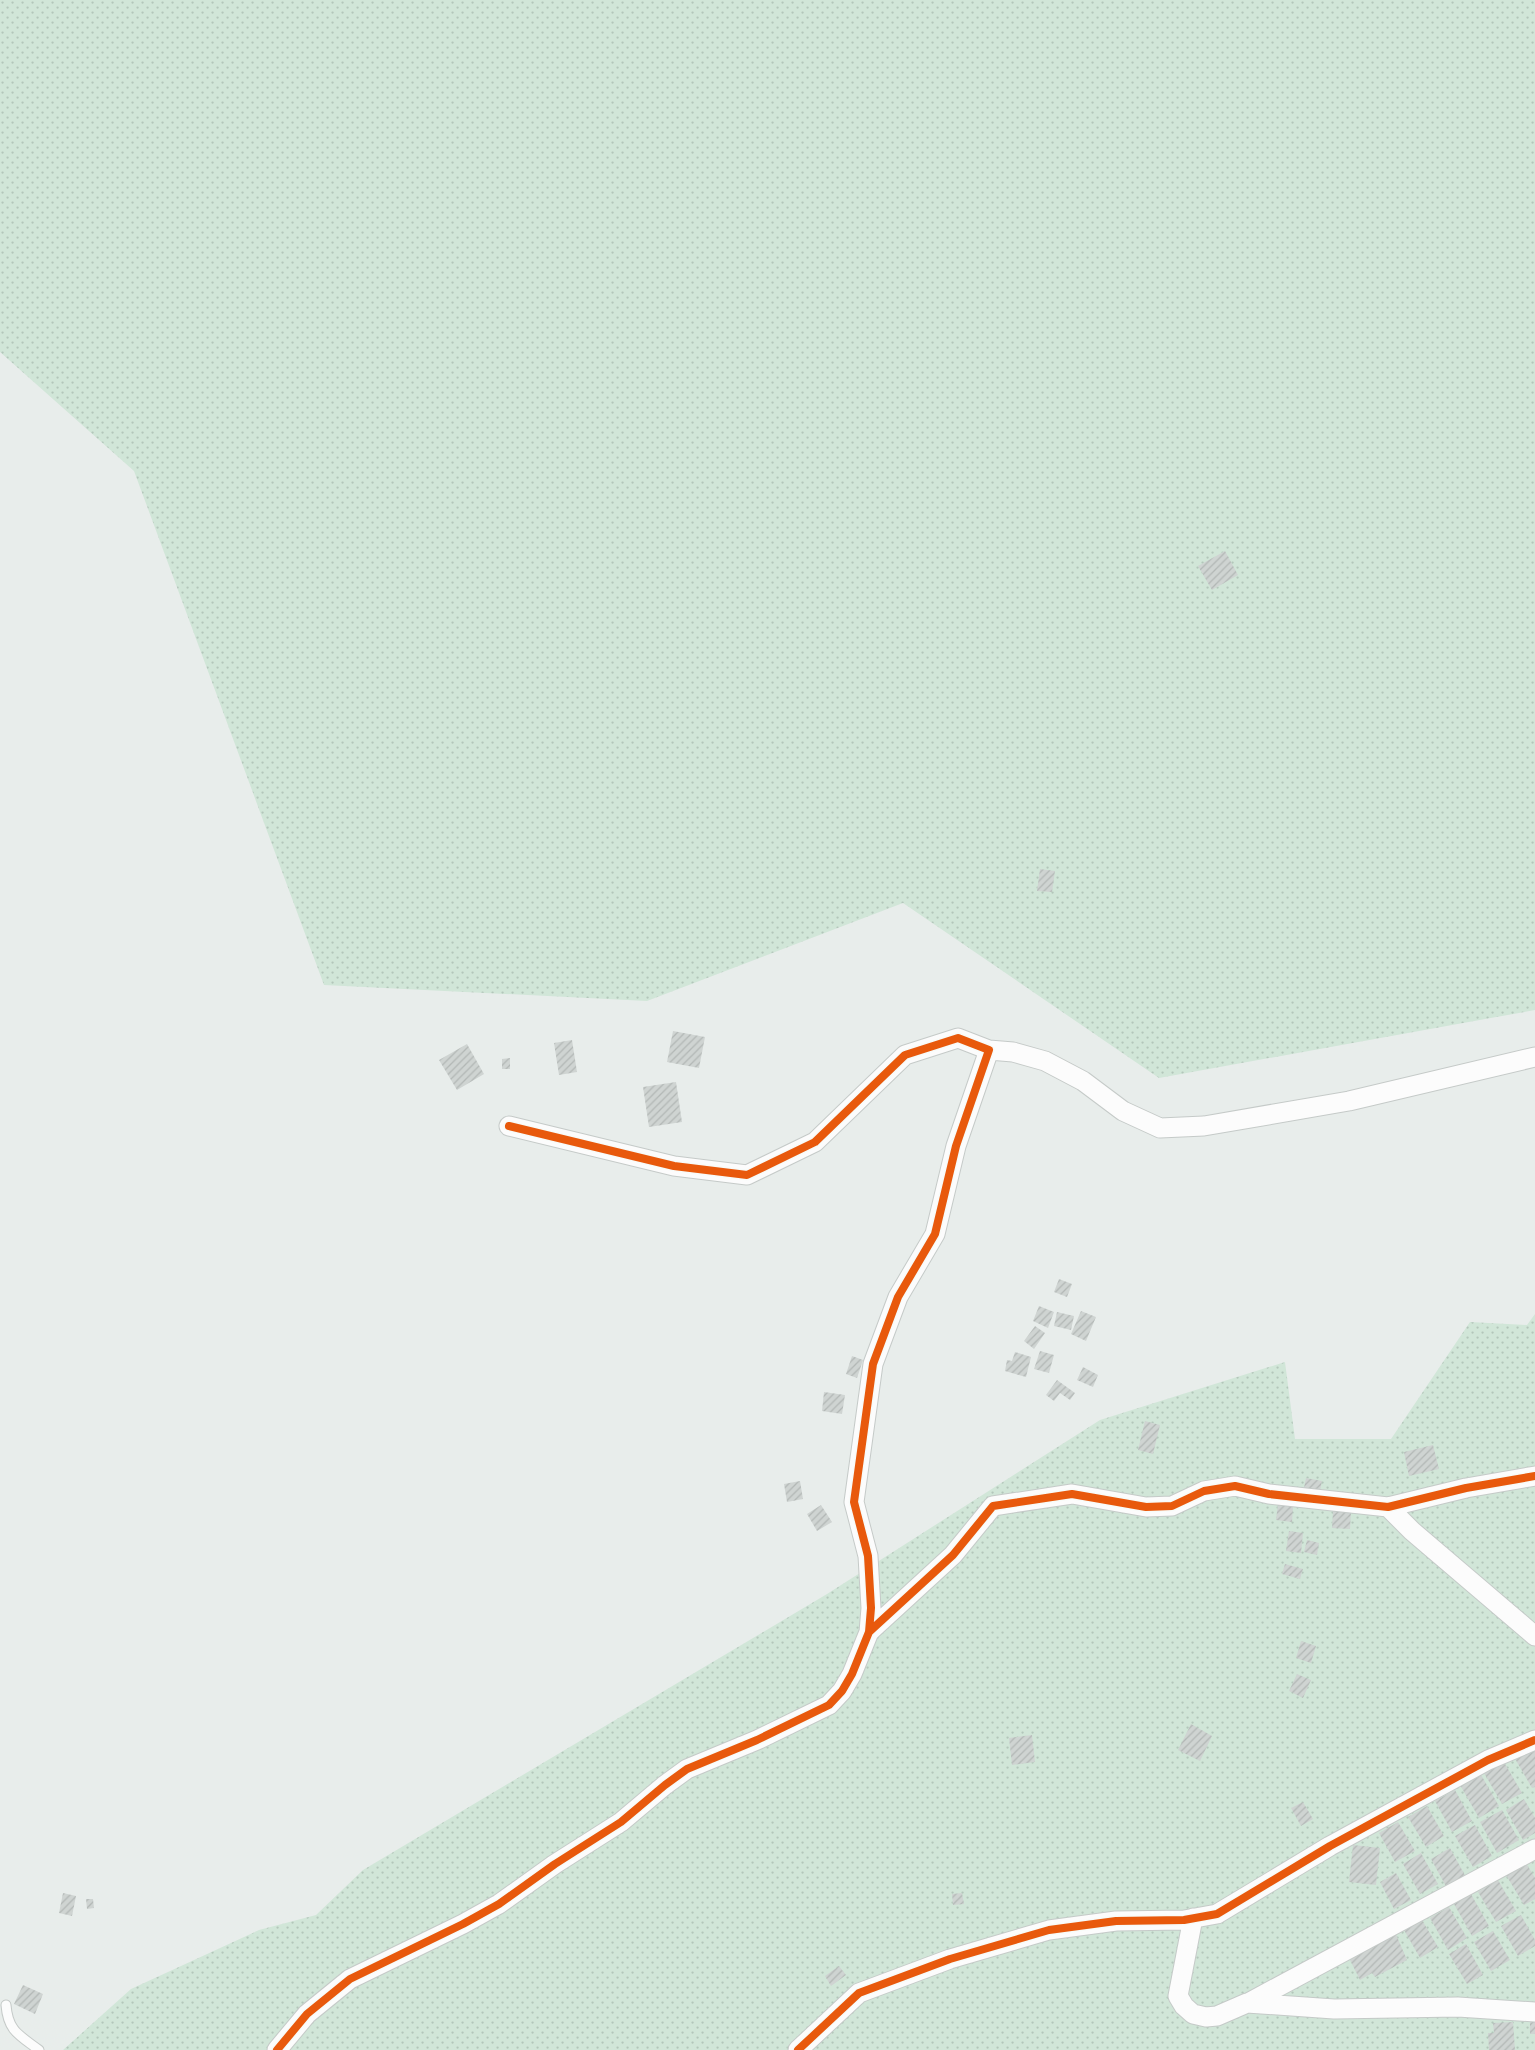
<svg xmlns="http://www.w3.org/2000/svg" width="1535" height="2050" viewBox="0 0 1535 2050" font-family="'DM Sans',sans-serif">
  <defs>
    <pattern id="grass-dots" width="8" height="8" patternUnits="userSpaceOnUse" patternTransform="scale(1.25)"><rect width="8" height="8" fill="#d1e6d8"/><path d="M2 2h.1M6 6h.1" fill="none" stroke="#b3c6ba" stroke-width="1.8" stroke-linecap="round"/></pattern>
    <pattern id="building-hatch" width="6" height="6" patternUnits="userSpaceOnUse" patternTransform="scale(1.25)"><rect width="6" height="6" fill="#cfd4d2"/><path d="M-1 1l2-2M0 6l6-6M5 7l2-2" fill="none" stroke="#b2b7b5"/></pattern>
  </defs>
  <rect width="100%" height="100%" fill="#e8edeb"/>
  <!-- grass -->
  <path fill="url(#grass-dots)" d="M0,0h1535v1010l-376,68 -256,-175 -256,98 -323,-16 -190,-514 -134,-119z
    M1535,1314v736h-1472l68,-61 128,-59 57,-15 47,-45 464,-276 273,-174 185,-58 10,77h96l79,-117 57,3z"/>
  <!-- building -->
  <path fill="url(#building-hatch)" d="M1225,551l13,24 -26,15 -14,-24z
    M1040,869l15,2 -3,21 -15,-1z
    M673,1031l32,6 -6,31 -32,-6z
    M572,1040l5,32 -18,3 -5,-32z
    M467,1044l17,30 -27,16 -18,-30z
    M510,1058v11h-8v-10z
    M676,1082l6,40 -33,5 -6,-40z
    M1059,1279l13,5 -5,13 -13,-5z
    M1039,1306l15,6 -6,16 -15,-7z
    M1081,1311l15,6 -10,24 -15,-7z
    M1057,1312l17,4 -3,14 -17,-4z
    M1035,1326l10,7 -11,16 -10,-8z
    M1040,1351l14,4 -5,18 -15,-4z
    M1015,1352l16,5 -5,20 -21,-6 2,-11 5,1z
    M852,1356l11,4 -6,18 -11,-4z
    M1083,1367l15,8 -5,12 -16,-7z
    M1057,1380l18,13 -5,7 -10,-7 -6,8 -8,-6z
    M824,1392l21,3 -3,19 -20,-3z
    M1145,1421l15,4 -7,29 -15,-4z
    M1433,1445l6,24 -30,7 -5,-24z
    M1306,1478l16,3 -3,15 -16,-3z
    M800,1481l3,18 -16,3 -3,-18z
    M1278,1504l15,3 -1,15 -16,-2z
    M821,1505l11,17 -15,9 -10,-17z
    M1333,1511l18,1 -1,17 -18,-1z
    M1289,1531l14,2 -2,20 -15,-2z
    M1307,1540l12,3 -2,12 -13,-3z
    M1285,1564l18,5 -3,10 -18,-5z
    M1301,1641l15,5 -5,17 -15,-5z
    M1297,1674l14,6 -8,18 -14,-7z
    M1191,1724l21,12 -12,25 -22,-11z
    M1032,1735l3,27 -23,3 -3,-27z
    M1532,1747l3,5v35l-3,1 -18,-31z
    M1504,1762l18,31 -20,11 -18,-31z
    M1480,1773l19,33 -20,12 -19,-33z
    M1455,1790l17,31 -20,11 -17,-31z
    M1524,1799l11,19v15l-12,7 -17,-30z
    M1303,1802l10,17 -12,7 -10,-18z
    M1427,1806l17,30 -18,11 -18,-30z
    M1502,1810l17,30 -22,13 -17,-31z
    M1398,1822l17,29 -20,11 -16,-29z
    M1475,1825l17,31 -19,11 -18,-31z
    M1353,1845l27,3 -4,37 -27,-3z
    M1450,1848l17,31 -19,11 -17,-31z
    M1421,1853l17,31 -18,10 -17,-30z
    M1526,1863l9,15v21l-11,6 -18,-30z
    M1396,1873l15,27 -17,9 -14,-27z
    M1498,1880l18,31 -20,11 -18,-30z
    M63,1893l13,3 -4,20 -13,-3z
    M962,1893l2,11 -11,1 -1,-11z
    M1471,1894l18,32 -17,10 -18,-32z
    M86,1899h7l1,9 -7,1z
    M1449,1907l18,31 -19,12 -18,-32z
    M1521,1915l14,25v6l-17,10 -17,-30z
    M1422,1920l16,27 -18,11 -16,-28z
    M1493,1931l17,29 -19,11 -17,-29z
    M1395,1932l12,28 -32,17 -3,-4 -12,7 -11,-22z
    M1466,1944l17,31 -16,9 -18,-30z
    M839,1966l7,9 -15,11 -6,-10z
    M23,1985l20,9 -8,20 -21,-10z
    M1530,2018h5v16h-5z
    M1513,2022l2,28h-26l-1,-17h6l-1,-10z"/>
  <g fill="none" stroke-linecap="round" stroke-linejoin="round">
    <!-- service casing -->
    <g stroke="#c5cac8" stroke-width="11">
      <path id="service" d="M6,2005c2,26 13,30 33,45"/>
    </g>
    <!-- minor casing -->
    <g stroke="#c5cac8" stroke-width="21">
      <path id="minor" d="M989,1050l24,2 32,9 38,20 40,30 37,17 44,-2 145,-25 186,-44
        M1388,1507l24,24 123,105
        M869,1632l84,-77 40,-49 79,-12 74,13 26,-1 32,-15 31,-5 34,8 119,13 78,-19 69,-12
        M1193,1918l-15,78 6,10 9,8 13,3 11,-1 30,-13 87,6 124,-2 77,5
        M1248,2003l287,-154
        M277,2050l30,-36 43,-35 113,-55 36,-20 56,-40 66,-42 44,-37 22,-16 70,-29 72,-35 13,-14 10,-17 17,-42 2,-24 -3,-52 -14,-54 19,-138 25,-67 37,-63 21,-88 33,-96 -31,-12 -53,17 -90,87 -68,33 -73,-9 -165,-40
        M798,2050l61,-57 91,-34 99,-29 67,-9 68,-1 33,-6 113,-68 158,-86 47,-20"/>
    </g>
    <!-- service -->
    <use href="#service" stroke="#fcfcfc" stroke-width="9"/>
    <!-- minor -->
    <use href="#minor" stroke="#fcfcfc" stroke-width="19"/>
    <!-- cycleway casing -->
    <g stroke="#f7fbf9" stroke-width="11">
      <path id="cycleway" d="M869,1632l84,-77 40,-49 79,-12 74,13 26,-1 32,-15 31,-5 34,8 119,13 78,-19 69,-12
        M277,2050l30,-36 43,-35 113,-55 36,-20 56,-40 66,-42 44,-37 22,-16 70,-29 72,-35 13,-14 10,-17 17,-42 2,-24 -3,-52 -14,-54 19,-138 25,-67 37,-63 21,-88 33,-96 -31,-12 -53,17 -90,87 -68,33 -73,-9 -165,-40
        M798,2050l61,-57 91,-34 99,-29 67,-9 68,-1 33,-6 113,-68 158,-86 47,-20"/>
    </g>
    <!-- cycleway -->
    <use href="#cycleway" stroke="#e8590c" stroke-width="8"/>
  </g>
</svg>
